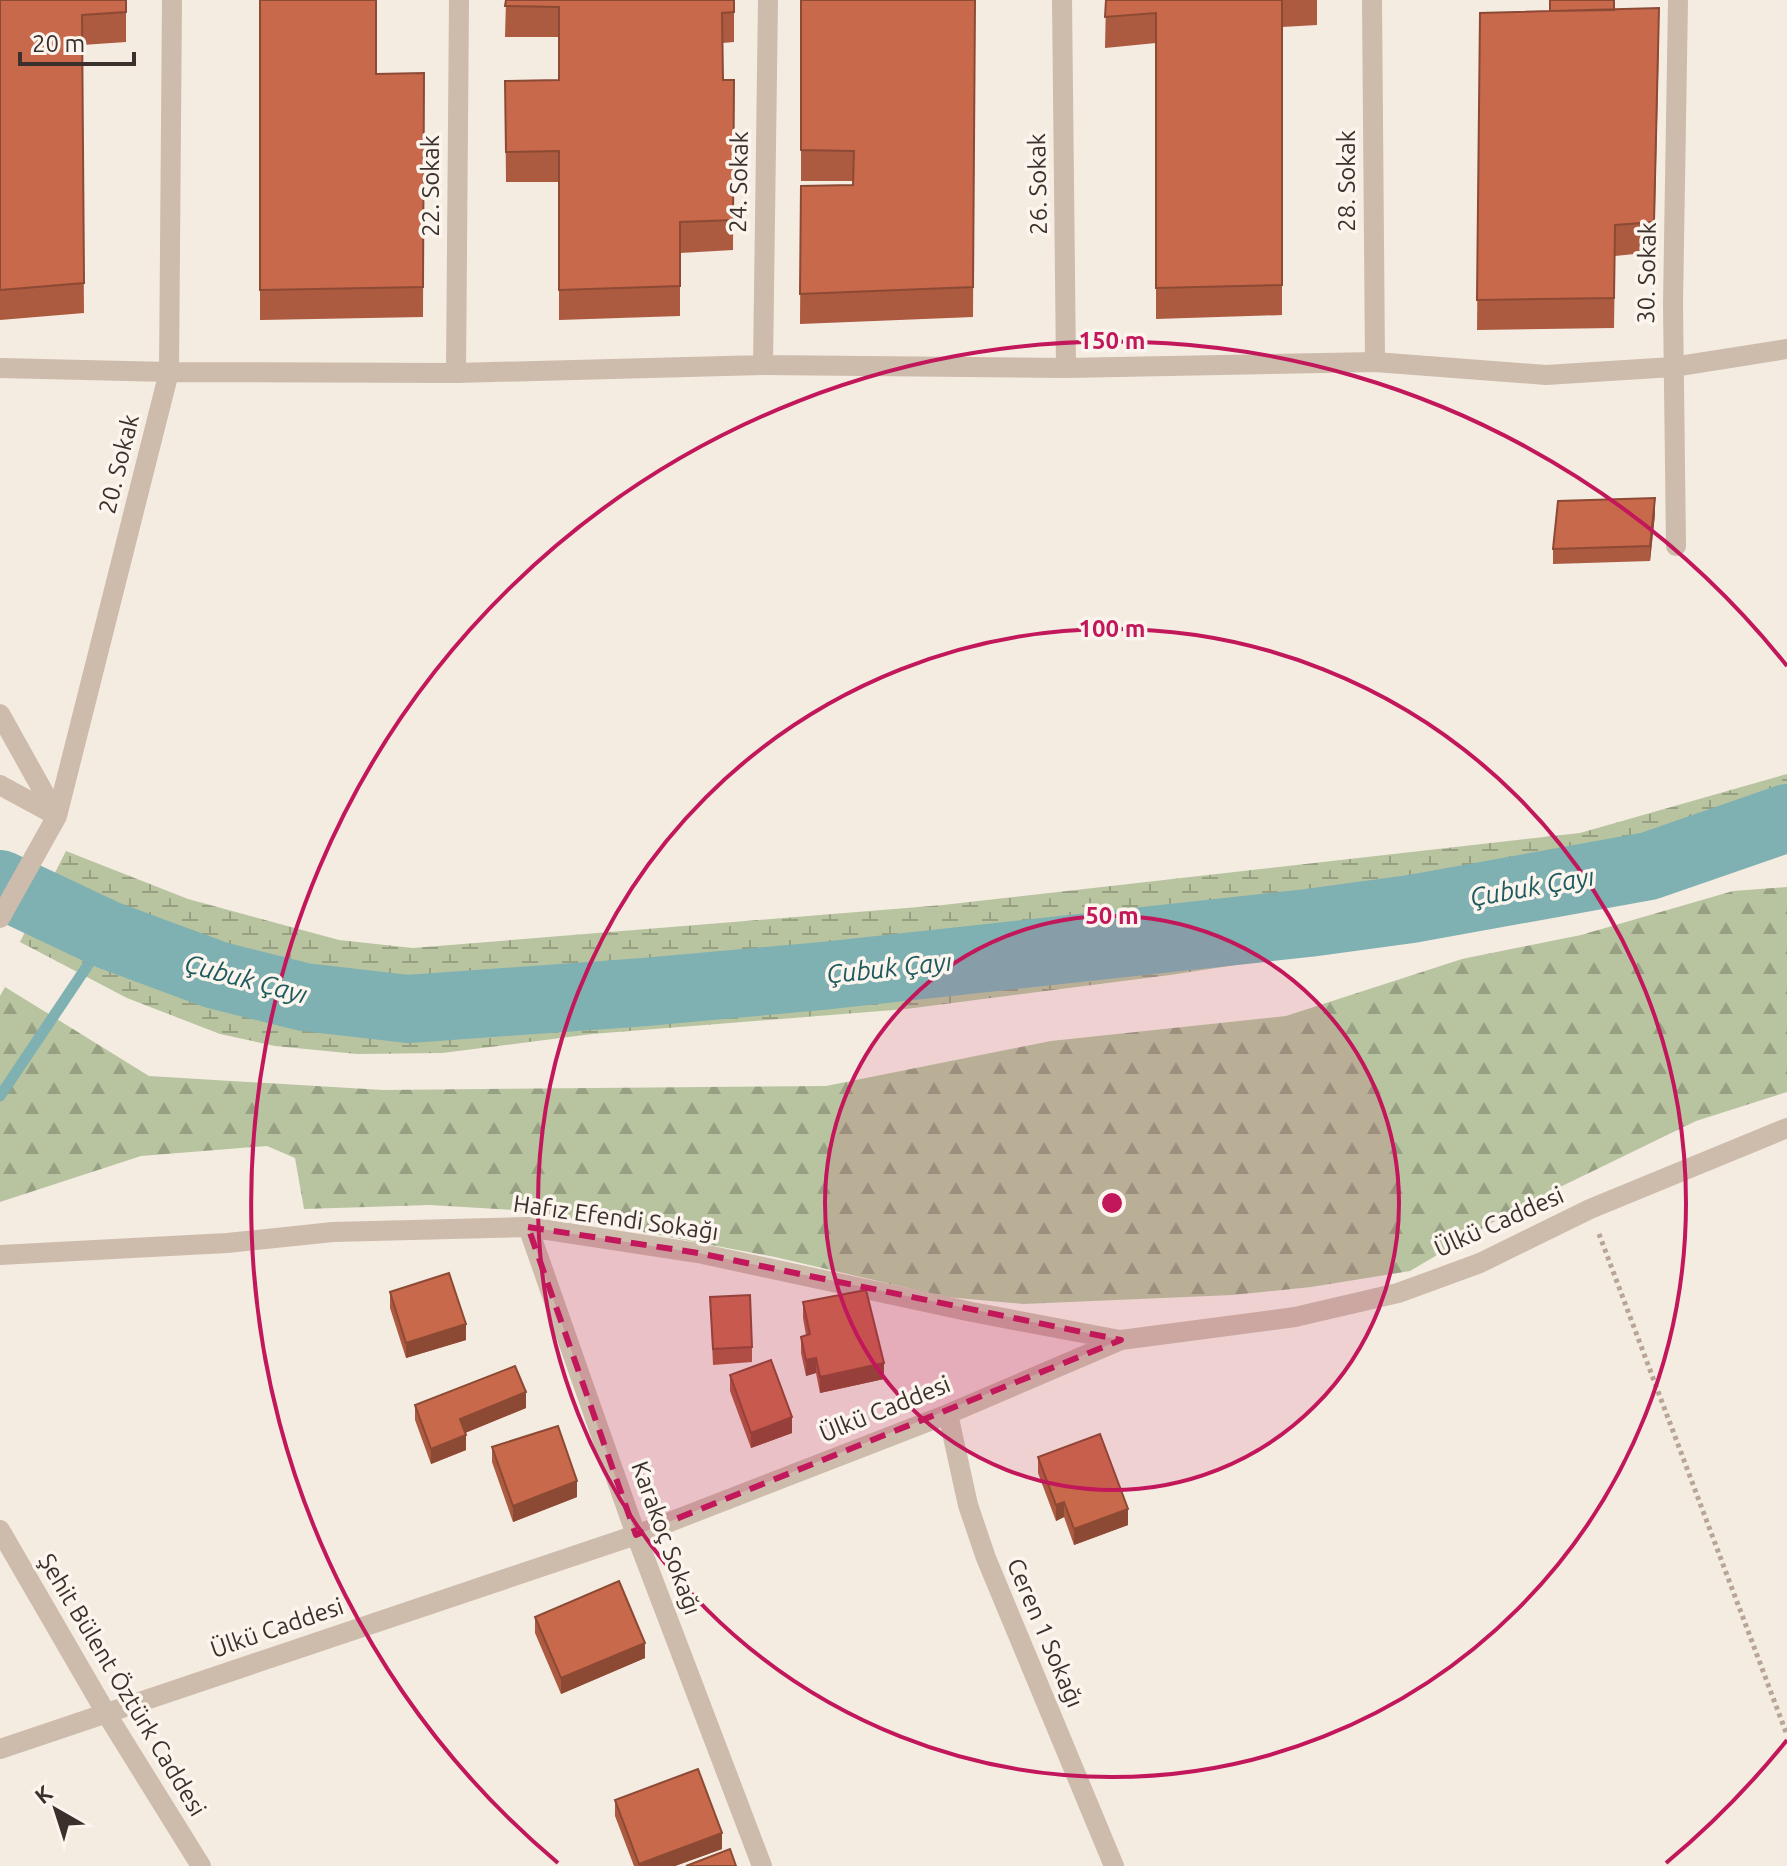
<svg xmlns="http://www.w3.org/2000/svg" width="1787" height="1866" viewBox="0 0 1787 1866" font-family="Ubuntu,sans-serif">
  <defs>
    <pattern id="forest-firs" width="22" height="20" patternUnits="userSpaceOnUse" patternTransform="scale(2)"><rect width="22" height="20" fill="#b8c4a0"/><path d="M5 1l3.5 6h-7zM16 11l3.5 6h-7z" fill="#97a083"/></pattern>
    <pattern id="wetland-marsh" width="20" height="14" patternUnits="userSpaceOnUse" patternTransform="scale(2)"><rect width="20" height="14" fill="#b8c4a0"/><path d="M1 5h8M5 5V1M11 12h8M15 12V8" fill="none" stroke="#97a083"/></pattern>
  </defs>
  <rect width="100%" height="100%" fill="#f4ebe1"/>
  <!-- forest -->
  <path fill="url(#forest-firs)" d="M1787,887v205l-91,29 -179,87 -107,63 -99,16 -79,8 -209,9 -77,-7 -171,-40 -243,-46 -102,-6 -126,4 -9,-51 -28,-12 -126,10 -141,46v-206l5,-9 144,89 234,14 443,-4 225,-45 235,-25 176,-57 119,-24 152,-44z"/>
  <!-- wetland -->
  <path fill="url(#wetland-marsh)" d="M1787,774v80l-211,53 -116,24 -290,44 -264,34 -314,25 -150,19 -85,1 -82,-8 -55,-12 -93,-36 -107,-56 46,-91 122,48 151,41 74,8 530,-43 637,-72z"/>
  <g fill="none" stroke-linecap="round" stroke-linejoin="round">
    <!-- stream -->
    <path stroke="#7fb0b2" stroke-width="11" d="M0,1096l108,-161"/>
    <!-- river -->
    <path stroke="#7fb0b2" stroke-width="68" d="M0,884l108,51 108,40 88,22 104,12 237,-17 177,-16 486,-53 103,-14 238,-43 138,-48"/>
    <!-- path -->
    <path stroke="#b9a596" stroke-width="5" stroke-dasharray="4 4" stroke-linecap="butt" d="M1599,1234l188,501"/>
    <!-- minor -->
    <path stroke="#cdbbac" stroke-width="20" d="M1062,0l4,368
      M1372,0l3,362
      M763,365l5,-365
      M0,368l169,4 287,1 307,-8 303,3 309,-6 171,13 127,-8 114,-18
      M456,373l3,-373
      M1676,546l-3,-242 5,-304
      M0,714l57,102
      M0,785l57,31
      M0,918l57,-102 112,-444 3,-372
      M528,1227l108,308 126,331
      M0,1255l227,-12 106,-11 195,-5 170,26 274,59 148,28
      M948,1414l20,91 18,53 128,308
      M0,1530l106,183 95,153
      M0,1749l636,-214 312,-121 173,-74 174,-23 103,-24 82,-30 110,-54 197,-81"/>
  </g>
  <!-- wall -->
  <path fill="#ac5a40" d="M0,0h126v42l-44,3 2,268 -84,7z
    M260,0l116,74 48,-1 -1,244 -163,3z
    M506,0h228v42l-12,1 1,37h11l-1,170 -53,3v63l-121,4v-138h-53l-1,-101 54,-1v-43h-54z
    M801,0h174l-2,317 -173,7 1,-138 52,-1v-4h-52z
    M1106,0h211v25l-35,2v288l-126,4v-276l-51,5z
    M1614,10l45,29 -5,213 -39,4 -1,72 -137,2 3,-317z
    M1655,514l-5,47 -97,3v-15z
    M390,1292l76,48 -60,18 -16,-50z
    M710,1297l42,50v15l-39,3z
    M803,1302l81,77 -64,14 -4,-20 -10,3 -5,-23v-16l5,-2 -3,-17z
    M730,1375l62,58 -41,15 -21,-57z
    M415,1405l111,3 -61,25 1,17 -35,14 -16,-44z
    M492,1447l85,50 -64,25 -21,-60z
    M1038,1457l90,68 -54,20 -10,-28 -8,4 -18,-48z
    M535,1617l110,41 -84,36 -26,-61z
    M615,1800l107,49 -47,17h-41l-19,-50z"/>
  <!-- shaded-wall -->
  <path fill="#8c4a34" d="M1655,498v16l-5,47v-15z
    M466,1324v16l-60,18v-15z
    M816,1358v15l-10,3v-16z
    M884,1363v16l-64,14v-16z
    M526,1392v16l-66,27v-16z
    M792,1417v16l-41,15v-15z
    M466,1435v15l-35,14v-15z
    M577,1481v16l-64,25v-16z
    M1064,1502v15l-8,4v-16z
    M1128,1509v16l-54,20v-16z
    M645,1643v15l-84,36v-16z
    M722,1833v16l-47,17h-36v-2z"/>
  <!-- building -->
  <path fill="#c8694b" stroke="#8c4a34" stroke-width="2" d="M0,0h126v12l-44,3 2,268 -84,7z
    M260,0h116v74l48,-1 -1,214 -163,3z
    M506,0h228v12l-12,1 1,67h11l-1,140 -53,2v64l-121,4v-139l-53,1 -1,-71 54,-1v-73l-54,-1z
    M801,0h174l-2,287 -173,7 1,-108 52,-1 1,-34 -53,-1z
    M1106,0h176v285l-126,3v-275l-51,4z
    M1550,0h64v10l-64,1z
    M1659,8l-5,214 -39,3 -1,73 -137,2 3,-287z
    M1655,498l-5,48 -97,3 5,-48z
    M449,1273l17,51 -60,19 -16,-51z
    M866,1290l18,73 -64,14 -4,-19 -10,2 -5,-23 9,-3 -7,-32z
    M750,1295l2,52 -39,2 -3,-52z
    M771,1360l21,57 -41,16 -21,-58z
    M515,1366l11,26 -66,27 6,16 -35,14 -16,-44z
    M558,1426l19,55 -64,25 -21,-59z
    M1100,1434l28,75 -54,20 -10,-27 -8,3 -18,-48z
    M619,1581l26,62 -84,35 -26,-61z
    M698,1769l24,64 -83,31 -24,-64z
    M730,1849l6,17h-50z"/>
  <!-- marked area -->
  <path fill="#c2185b" fill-opacity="0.2" stroke="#c2185b" stroke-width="6" stroke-dasharray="16 10" stroke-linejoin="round" d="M528,1227l170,26 423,87 -485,195z"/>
  <!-- distance rings -->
  <circle cx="1112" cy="1203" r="287" fill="#c2185b" fill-opacity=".12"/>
  <g fill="none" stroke="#c2185b" stroke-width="4">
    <circle cx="1112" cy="1203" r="287"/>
    <circle cx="1112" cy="1203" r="574"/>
    <path d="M1787 1740A862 862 0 0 1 1666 1863M558 1863A862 862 0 1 1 1787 666"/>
  </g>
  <g text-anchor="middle" stroke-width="7" stroke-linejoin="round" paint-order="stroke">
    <!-- street labels -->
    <g font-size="24" fill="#3b302b" stroke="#fbf5ee">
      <text transform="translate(1347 181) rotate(-90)" y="8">28. Sokak</text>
      <text transform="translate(739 182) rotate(-89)" y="8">24. Sokak</text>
      <text transform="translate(1038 184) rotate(-91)" y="8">26. Sokak</text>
      <text transform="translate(431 186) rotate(-90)" y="8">22. Sokak</text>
      <text transform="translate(1647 273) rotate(-89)" y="8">30. Sokak</text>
      <text transform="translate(119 464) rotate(-76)" y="8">20. Sokak</text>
      <text transform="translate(616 1218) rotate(8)" y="8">Hafız Efendi Sokağı</text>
      <text transform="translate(1499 1222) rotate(-24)" y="8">Ülkü Caddesi</text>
      <text transform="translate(885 1409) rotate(-22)" y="8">Ülkü Caddesi</text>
      <text transform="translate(666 1538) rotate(70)" y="8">Karakoç Sokağı</text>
      <text transform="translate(277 1628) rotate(-19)" y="8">Ülkü Caddesi</text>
      <text transform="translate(1045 1633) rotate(67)" y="8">Ceren 1 Sokağı</text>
      <text transform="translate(122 1685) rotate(59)" y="8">Şehit Bülent Öztürk Caddesi</text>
    </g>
    <!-- water labels -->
    <g font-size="26" font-style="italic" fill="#1f5a5e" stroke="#fbf5ee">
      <text transform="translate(1532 887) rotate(-10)" y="9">Çubuk Çayı</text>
      <text transform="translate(889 968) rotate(-6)" y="9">Çubuk Çayı</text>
      <text transform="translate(246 979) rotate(15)" y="9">Çubuk Çayı</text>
    </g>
  </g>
  <circle cx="1112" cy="1203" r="12" fill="#c2185b" stroke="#fbf5ee" stroke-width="4"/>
  <g font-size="24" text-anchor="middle" font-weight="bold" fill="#c2185b" stroke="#fbf5ee" stroke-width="7" stroke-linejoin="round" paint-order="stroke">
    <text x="1112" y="349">150 m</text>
    <text x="1112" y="637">100 m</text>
    <text x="1112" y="924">50 m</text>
  </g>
  <!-- north arrow -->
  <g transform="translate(56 1810) rotate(321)" stroke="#fbf5ee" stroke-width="6" paint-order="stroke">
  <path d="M0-6L14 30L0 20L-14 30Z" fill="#3b302b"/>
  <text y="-12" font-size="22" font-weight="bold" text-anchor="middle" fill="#3b302b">K</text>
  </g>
  <!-- scale -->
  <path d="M20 52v12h114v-12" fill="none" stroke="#3b302b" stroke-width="4"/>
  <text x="32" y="52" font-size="24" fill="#3b302b" stroke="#fbf5ee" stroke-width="6" paint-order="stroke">20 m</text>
</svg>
